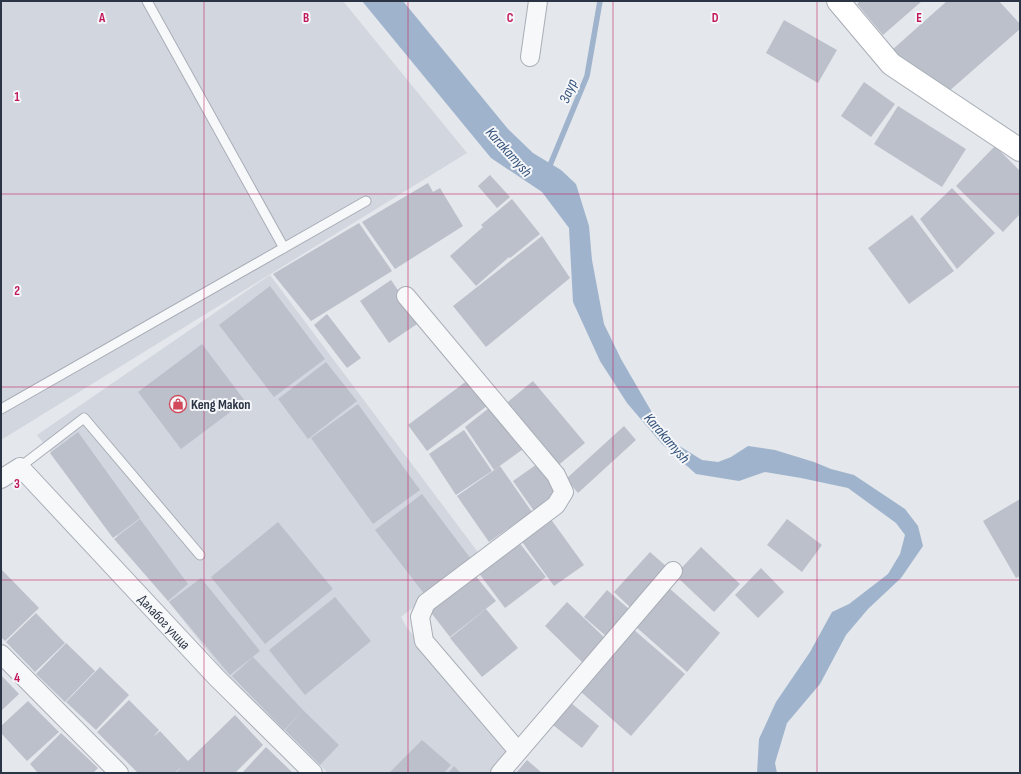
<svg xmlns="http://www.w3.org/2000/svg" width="1021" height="774" viewBox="0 0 1021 774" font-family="'Sofia Sans Condensed',sans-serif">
  <rect width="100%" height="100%" fill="#e4e7ec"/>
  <!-- built -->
  <path fill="#d2d6de" d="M1,1h342l124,152 -466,287z
    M270,275l210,280 -79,62 6,11 103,121 -21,24h-161l-107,-105 -184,-233z"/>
  <!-- water -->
  <path fill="#9fb4cc" d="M362,1h41l105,128 25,24 28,17 15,14 13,42 3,34 12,64 17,35 40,69 12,14 29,18 16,2 13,-5 17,-11 27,4 39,12 17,7 23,6 51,34 13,17 5,20 -22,32 -33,31 -22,26 -26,49 -33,39 -12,40 2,10h-20l2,-34 17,-37 34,-50 22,-40 17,-8 39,-30 12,-20 5,-19 -9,-12 -48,-35 -47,-10 -36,-6 -26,9 -43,-7 -34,-30 -35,-41 -27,-42 -27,-59 -4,-74 -27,-36 -51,-34z"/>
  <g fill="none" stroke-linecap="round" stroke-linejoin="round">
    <!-- stream -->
    <path stroke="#9fb4cc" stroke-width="5.5" d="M548,170l39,-94 13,-75"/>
  </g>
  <!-- building -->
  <path fill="#bbc0ca" d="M860,1h62l-39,34 -26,-31z
    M947,1h52l21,23v5l-72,63 -56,-42z
    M784,20l53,30 -19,33 -52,-30z
    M864,82l31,22 -24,33 -30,-21z
    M898,106l68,43 -24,38 -68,-43z
    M995,146l25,25v43l-17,18 -47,-46z
    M490,175l20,22 -13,11 -19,-22z
    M428,183l5,9 7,-4 23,38 -68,43 -33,-47z
    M952,188l43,45 -38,36 -37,-50z
    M512,199l28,35 -30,24 -1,-1 -33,29 -26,-30 33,-29 -2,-2z
    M912,215l42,56 -45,33 -41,-56z
    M359,223l33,48 -81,50 -38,-47z
    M542,236l28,42 -84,69 -33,-41z
    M391,280l29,42 -31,21 -29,-42z
    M270,286l55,73 -51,38 -55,-72z
    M327,314l34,44 -14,10 -33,-43z
    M202,344l43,57 -64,48 -43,-57z
    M326,362l31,39 -49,38 -30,-40z
    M472,377l19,26 -64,48 -19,-26z
    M533,381l52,62 -30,25 -52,-62z
    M358,404l62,86 -47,34 -62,-86z
    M494,404l32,43 -32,23 -29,-43z
    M624,426l12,14 -58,53 -12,-14z
    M464,430l28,41 -36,24 -27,-41z
    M78,432l62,86 -27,20 -63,-85z
    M540,462l21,30 -27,19 -21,-30z
    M500,466l32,46 -43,30 -32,-46z
    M422,494l49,65 -46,36 -50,-65z
    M1020,499v77l-4,2 -33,-57z
    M550,518l34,47 -30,21 -34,-47z
    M140,519l48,65 -20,17 -54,-62z
    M787,519l35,26 -20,27 -35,-27z
    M278,522l55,67 -68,55 -54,-67z
    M518,541l28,36 -41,31 -27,-36z
    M701,547l39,37 -26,28 -39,-37z
    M650,552l17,15 -36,41 -17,-16z
    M761,568l23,24 -26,26 -23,-23z
    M1,569l38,39 -34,33 -4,-4z
    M474,574l22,27 -46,36 -21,-27z
    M201,578l59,73 -30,24 -61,-73z
    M669,588l51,45 -33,39 -52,-46z
    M607,590l22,19 -23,27 -22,-19z
    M335,597l36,44 -66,54 -36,-45z
    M567,602l38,36 -23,24 -37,-36z
    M486,609l32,39 -36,29 -32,-39z
    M36,613l29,30 -30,29 -29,-30z
    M633,629l52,45 -54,62 -51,-45z
    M66,643l29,28 -30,31 -29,-28z
    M253,657l51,54 35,34 -19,20 -35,-35 17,-18 -18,18 -52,-54z
    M100,667l29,28 -33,35 -30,-28z
    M1,675l18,19 -18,17z
    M129,700l30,30 -6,7 7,-6 28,30 47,-46 28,30 -28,28h-59l6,-7 -7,7h-37l-41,-41z
    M28,701l31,31 -32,29 -26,-28v-7z
    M571,703l28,23 -17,22 -29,-23z
    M61,733l37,35 -5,5h-55l-8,-9z
    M422,740l29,25 -7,8h-55z
    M266,747l27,26h-51z
    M527,760l15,13h-26z
    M454,766l7,7h-13z"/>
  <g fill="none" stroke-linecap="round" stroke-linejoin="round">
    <!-- lane casing -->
    <g stroke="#a9aeb7" stroke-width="11">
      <path id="lane" d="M147,1l137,247
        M1,409l365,-208
        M20,467l64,-49 116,137"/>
    </g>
    <!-- street casing -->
    <g stroke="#a9aeb7" stroke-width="20">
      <g id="street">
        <path d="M530,57l8,-56"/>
        <path d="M406,296l150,179 8,17 -8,13 -130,98 -6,14 4,24 94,110"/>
        <path id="s1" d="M1,479l19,-12 196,210 97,96"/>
        <path d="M1,654l118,119"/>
        <path d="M500,773l173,-202"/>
      </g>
    </g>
    <!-- secondary casing -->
    <g stroke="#a9aeb7" stroke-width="24">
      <path id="secondary" d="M838,1l53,63 129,86"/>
    </g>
    <!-- lane -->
    <use href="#lane" stroke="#f7f8fa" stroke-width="9"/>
    <!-- street -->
    <use href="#street" stroke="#f7f8fa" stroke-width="18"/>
    <!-- secondary -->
    <use href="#secondary" stroke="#fff" stroke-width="22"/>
  </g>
  <!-- grid -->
  <path fill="none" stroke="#c2185b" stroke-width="1" stroke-opacity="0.55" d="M204,1v772M408,1v772M613,1v772M817,1v772M1,194h1019M1,387h1019M1,580h1019"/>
  <!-- icons -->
  <defs>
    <g id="shop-ring" transform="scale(0.9)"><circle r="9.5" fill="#f4f6f9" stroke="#d1495b" stroke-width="1.5"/><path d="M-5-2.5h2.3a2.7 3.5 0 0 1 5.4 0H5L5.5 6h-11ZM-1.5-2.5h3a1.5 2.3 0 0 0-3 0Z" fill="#d1495b"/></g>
  </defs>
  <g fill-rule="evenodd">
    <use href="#shop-ring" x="178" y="404"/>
  </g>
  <g text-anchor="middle" stroke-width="4" stroke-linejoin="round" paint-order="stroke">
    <!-- poi labels -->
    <g font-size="14" font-weight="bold" fill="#2b3445" stroke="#f4f6f9" text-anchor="start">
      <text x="191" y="409">Keng Makon</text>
    </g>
    <!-- street labels -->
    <g font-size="14" fill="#2b3445" stroke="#f4f6f9">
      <text dy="5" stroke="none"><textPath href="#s1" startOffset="234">Далабог улица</textPath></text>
    </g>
    <!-- water labels -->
    <g font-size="15" font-style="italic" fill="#34527a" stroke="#f4f6f9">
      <text transform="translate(568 91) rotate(-68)" y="5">Заур</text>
      <text transform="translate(509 152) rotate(48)" y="5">Karakamysh</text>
      <text transform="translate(667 438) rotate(49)" y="5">Karakamysh</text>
    </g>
  </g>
  <g font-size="13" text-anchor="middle" font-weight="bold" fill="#c2185b" stroke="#f4f6f9" stroke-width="4" stroke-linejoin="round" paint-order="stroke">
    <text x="102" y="22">A</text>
    <text x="306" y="22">B</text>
    <text x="510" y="22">C</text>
    <text x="715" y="22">D</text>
    <text x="919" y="22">E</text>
    <text x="17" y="101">1</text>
    <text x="17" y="295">2</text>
    <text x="17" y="488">3</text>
    <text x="17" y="682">4</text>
  </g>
  <!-- border -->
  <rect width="1021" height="774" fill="none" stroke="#2b3445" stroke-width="4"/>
</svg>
